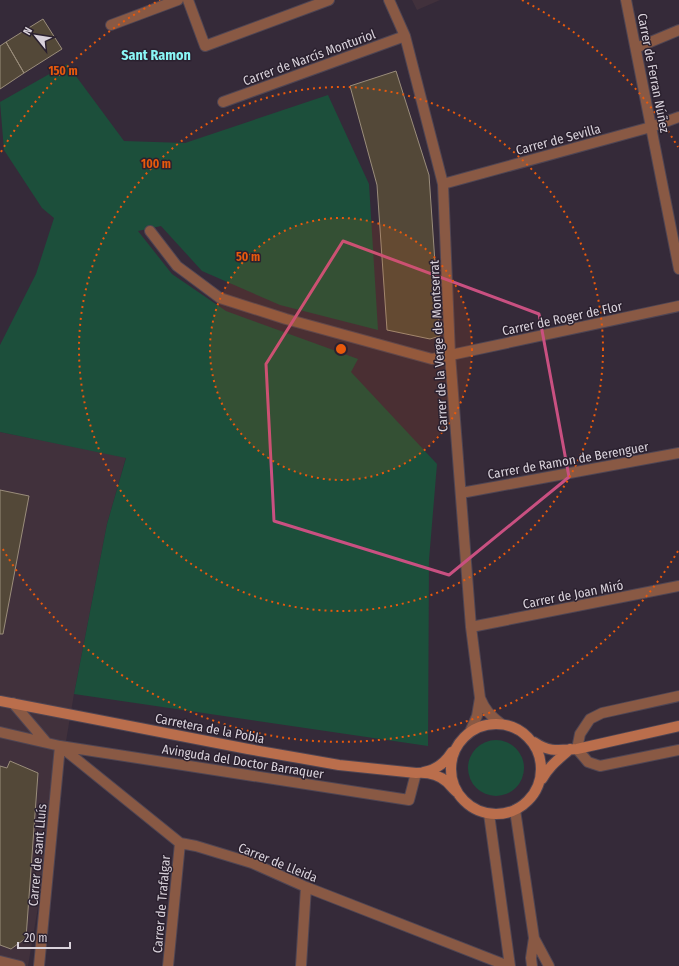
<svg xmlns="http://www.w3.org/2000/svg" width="679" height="966" viewBox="0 0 679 966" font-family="'Fira Sans Condensed',sans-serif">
  <rect width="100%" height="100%" fill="#352a39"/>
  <!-- industrial -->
  <path fill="#41313c" d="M412,0h28l-23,10z
    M0,432l126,25 -19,67 -33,170 -46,272h-28z"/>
  <!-- green -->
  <path fill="#1c4f3b" d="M67,64l57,77 61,2 143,-48 41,89 9,146 -98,-25 -78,-34 -41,-45 -23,5 34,43 54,37 132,48 -7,13 86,92 -8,96 -1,186 -354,-52 33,-170 19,-66 -126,-26v-87l36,-71 18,-56 -12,-10 -38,-58 -4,-48z
    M468 768a28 28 0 1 1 56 0a28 28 0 1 1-56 0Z"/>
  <!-- building -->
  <path fill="#534838" stroke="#9a8d7b" d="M43,19l19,30 -38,24 -18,-31z
    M6,42l18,31 -24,16v-43z
    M396,71l33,104 11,161 -10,3 -43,-9 -10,-145 -27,-99z
    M0,490l29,6 -26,138h-3z
    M10,761l28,12 -12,165 -15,11 -11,-4v-179l7,2z"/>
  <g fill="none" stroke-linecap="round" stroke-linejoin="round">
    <!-- street casing -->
    <g stroke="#4f4553" stroke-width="12">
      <path id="street" d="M188,0l17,46 124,-46
        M389,0l16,36 38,148 7,171 21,272 9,71c5,12 10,17 20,25
        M626,0l53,269
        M111,25l67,-25
        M636,48l43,-18
        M223,102l182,-66
        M443,184l208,-57 28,-10
        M150,231l27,35 43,32 66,21 146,40 247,-53
        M461,493l218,-40
        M471,627l208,-41
        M679,696l-77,17 -12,6 -10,15 -3,15 11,13 12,4 79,-16
        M13,703l33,39
        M0,732l60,14 349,54 7,-27
        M470,732l7,-16 3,-18
        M60,746l120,97 16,3 56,17 54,24 202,79
        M515,810l19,128 -3,20 1,8
        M489,814l21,152
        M534,938l15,28
        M0,961l20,5
        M39,966l21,-220
        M168,966l12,-123
        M301,966l5,-79"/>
    </g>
    <!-- secondary casing -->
    <g stroke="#4f4553" stroke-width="12">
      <path id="secondary" d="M0,701l248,48 91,16 77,8c11,-1 22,1 31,9 4,4 7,8 11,11
        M451 769a45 45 0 1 1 90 0a45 45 0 1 1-90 0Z
        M534,742c16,11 25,8 43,7l102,-23
        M424,772c12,-2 21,-9 28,-20
        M542,779c8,-14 16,-19 28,-30"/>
    </g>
    <!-- street -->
    <use href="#street" stroke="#895944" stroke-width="10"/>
    <!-- secondary -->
    <use href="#secondary" stroke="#ba6e4c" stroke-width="10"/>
  </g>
  <!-- marked area -->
  <path fill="none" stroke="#c95081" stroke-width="3" stroke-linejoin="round" d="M343,241l196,73 30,163 -120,98 -175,-54 -8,-157z"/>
  <!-- distance rings -->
  <circle cx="341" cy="349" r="131" fill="#e8590c" fill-opacity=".12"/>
  <g fill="none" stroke="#e8590c" stroke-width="2" stroke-dasharray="2 4">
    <circle cx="341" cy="349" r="131"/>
    <circle cx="341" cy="349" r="262"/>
    <path d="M678 551A393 393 0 0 1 1 546M1 152A393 393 0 0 1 160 0M522 0A393 393 0 0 1 678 147"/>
  </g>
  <g text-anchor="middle" stroke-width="3" stroke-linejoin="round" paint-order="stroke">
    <!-- street labels -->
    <g font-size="13" fill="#d9d2db" stroke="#2b212f">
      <text transform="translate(309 57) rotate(-20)" y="5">Carrer de Narcís Monturiol</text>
      <text transform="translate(654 73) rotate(79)" y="5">Carrer de Ferran Núñez</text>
      <text transform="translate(558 139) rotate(-15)" y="5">Carrer de Sevilla</text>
      <text transform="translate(562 318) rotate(-12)" y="5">Carrer de Roger de Flor</text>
      <text transform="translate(438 346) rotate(-93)" y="5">Carrer de la Verge de Montserrat</text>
      <text transform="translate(568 460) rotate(-10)" y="5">Carrer de Ramon de Berenguer</text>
      <text transform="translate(573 594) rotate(-11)" y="5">Carrer de Joan Miró</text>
      <text transform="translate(210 728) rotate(11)" y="5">Carretera de la Pobla</text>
      <text transform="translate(243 761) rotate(9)" y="5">Avinguda del Doctor Barraquer</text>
      <text transform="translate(37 855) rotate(-85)" y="5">Carrer de sant Lluís</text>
      <text transform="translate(278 862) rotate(22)" y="5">Carrer de Lleida</text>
      <text transform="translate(161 904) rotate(-85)" y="5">Carrer de Trafalgar</text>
    </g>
    <!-- neighbourhood labels -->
    <g font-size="14" font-weight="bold" fill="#8af6f6" stroke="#2b212f">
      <text x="156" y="60">Sant Ramon</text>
    </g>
  </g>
  <circle cx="341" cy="349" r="6" fill="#e8590c" stroke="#2b212f" stroke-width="2"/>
  <g font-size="12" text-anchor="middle" font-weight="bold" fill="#e8590c" stroke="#2b212f" stroke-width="3" stroke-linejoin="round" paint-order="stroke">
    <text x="63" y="75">150 m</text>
    <text x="156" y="168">100 m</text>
    <text x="248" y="261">50 m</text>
  </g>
  <!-- north arrow -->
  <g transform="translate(36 36) rotate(300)" stroke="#2b212f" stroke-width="3" paint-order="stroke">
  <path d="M0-3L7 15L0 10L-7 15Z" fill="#d9d2db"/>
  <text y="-6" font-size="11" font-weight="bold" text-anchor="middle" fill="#d9d2db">N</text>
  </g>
  <!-- scale -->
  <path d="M18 942v6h52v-6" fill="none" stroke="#d9d2db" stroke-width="2"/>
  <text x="24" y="942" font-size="12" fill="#d9d2db" stroke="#2b212f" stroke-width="3" paint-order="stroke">20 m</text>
</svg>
